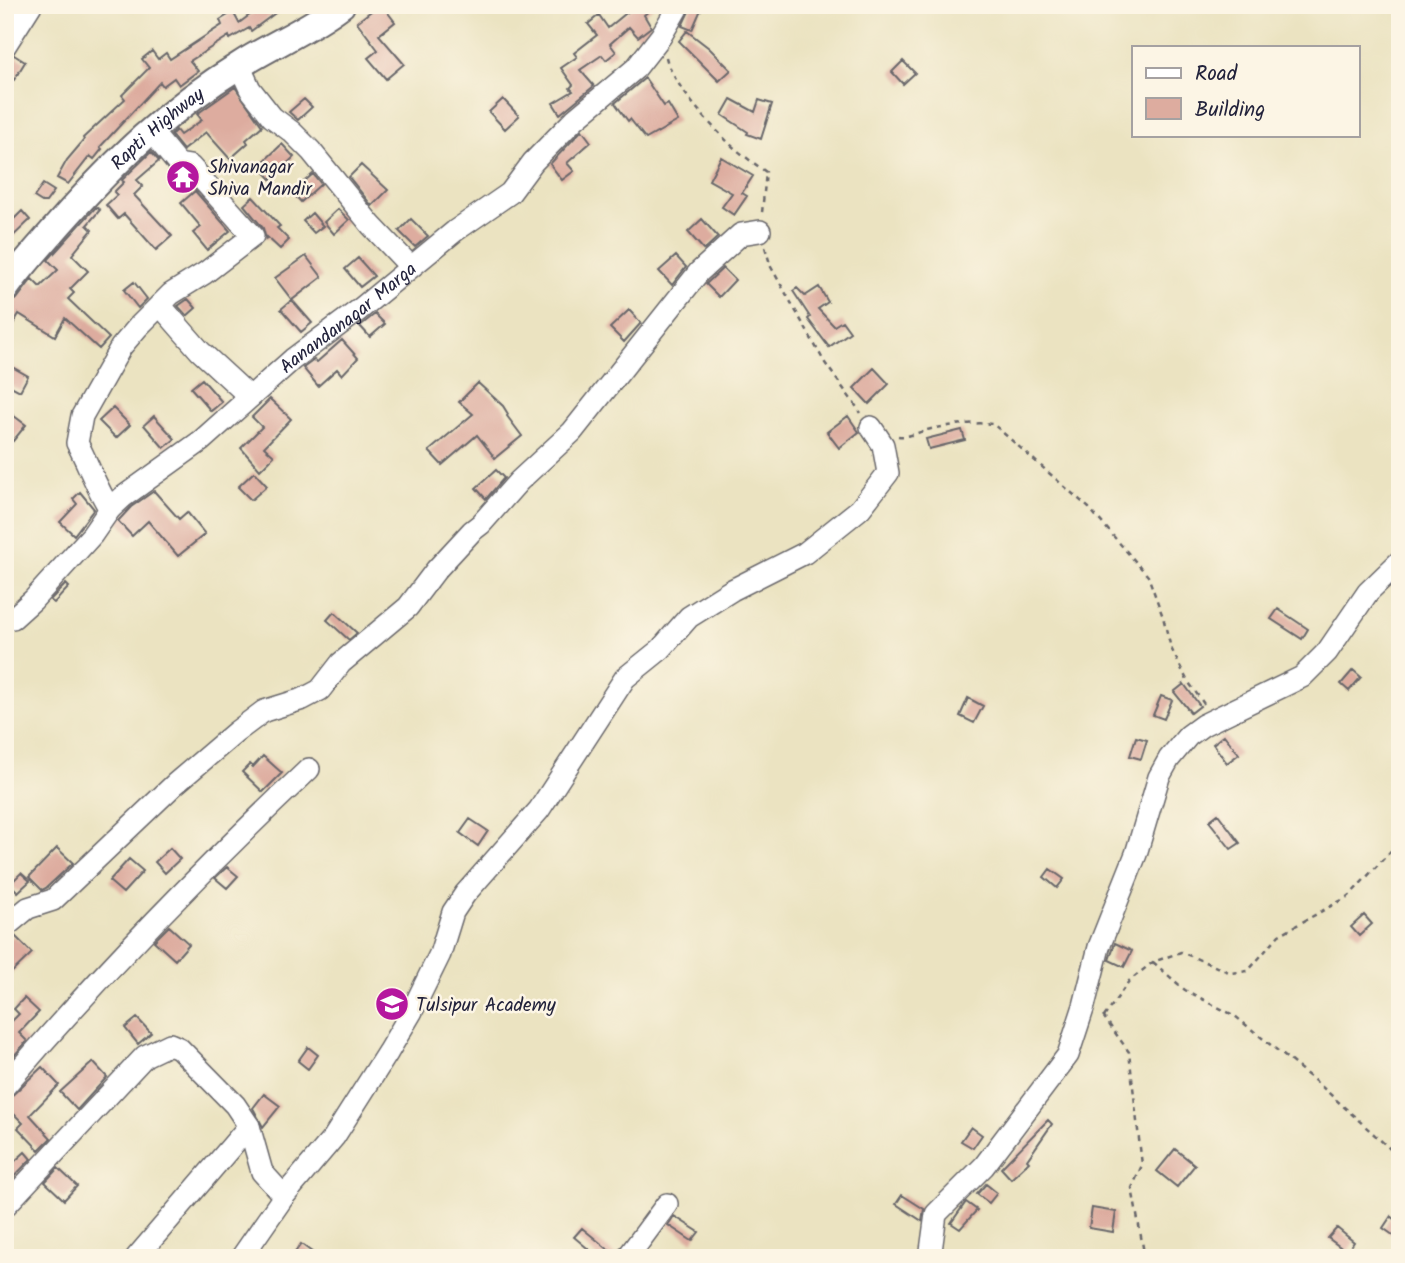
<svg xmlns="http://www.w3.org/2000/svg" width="1405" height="1263" viewBox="0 0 1405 1263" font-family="Kalam,sans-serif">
  <rect width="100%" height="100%" fill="#fcf5e5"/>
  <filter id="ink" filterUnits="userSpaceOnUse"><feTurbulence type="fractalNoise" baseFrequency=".0143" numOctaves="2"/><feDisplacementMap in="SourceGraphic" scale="14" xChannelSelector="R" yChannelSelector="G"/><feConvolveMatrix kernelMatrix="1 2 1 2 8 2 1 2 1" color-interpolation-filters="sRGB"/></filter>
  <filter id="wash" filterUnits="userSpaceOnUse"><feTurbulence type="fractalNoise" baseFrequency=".00686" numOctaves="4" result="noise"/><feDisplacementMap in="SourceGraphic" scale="28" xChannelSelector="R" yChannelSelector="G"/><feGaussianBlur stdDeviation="1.57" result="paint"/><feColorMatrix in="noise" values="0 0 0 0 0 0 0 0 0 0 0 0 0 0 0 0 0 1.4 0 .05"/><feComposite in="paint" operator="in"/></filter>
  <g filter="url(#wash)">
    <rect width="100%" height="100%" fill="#ebe3c1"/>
    <g id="blocks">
      <!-- building -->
      <path fill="#ddac9f" d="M263,5h23l-35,26 -2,-3 -19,11 -1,-3 -39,25 8,10 -19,14 -5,-7 -11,8 -3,-4 -60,65 2,2 -8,10 -4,-3 -22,28 -11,-6 10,-18 17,-20 -1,-2 42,-39 -3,-4 27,-27 -7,-9 10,-8 6,8 8,-6 4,6 52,-34 -2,-5 13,-8 6,11z
        M379,5h3l13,17 -16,13 25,29 -18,15 -18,-21 10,-8 -21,-28z
        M636,5h20l-12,10 7,12 -13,10 -9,-10 -19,17 6,8 -10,8 -4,-5 -22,15 14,16 -34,28 -7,-11 20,-12 -3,-3 3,-3 -12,-17 16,-11 -3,-4 23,-18 -9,-11 11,-9 9,13z
        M692,5h11l-11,25 -10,-4z
        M687,31l22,17 22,22 -12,11 -40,-40z
        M14,55l11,7 -11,18 -9,-5v-16z
        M903,61l12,12 -12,11 -11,-12z
        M645,78l19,28 4,-2 10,17 -32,18 -16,-20 -2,2 -13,-18z
        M235,87l27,39 -16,14 2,3 -18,16 -24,-27 -23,18 -12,-15 5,-5 4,5 22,-15 -5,-6z
        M304,99l8,8 -14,13 -9,-8z
        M503,99l16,17 -14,13 -16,-17z
        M731,99l24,13 4,-12 13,4 -11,35 -14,-5 1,-2 -26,-17z
        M582,130l9,12 -24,21 7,8 -12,9 -12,-16z
        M282,144l12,13 -23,22 -12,-13z
        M151,152l8,9 -22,19 6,6 -9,9 38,41 -16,14 -32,-36 -6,5 -12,-14 11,-10 -3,-3 10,-10 -2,-2z
        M721,157l32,19 -11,17 5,3 -13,19 -12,-8 10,-14 -23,-13z
        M361,165l27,25 -16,16 -23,-29z
        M313,174l8,10 -20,18 -9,-10z
        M43,184l11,7 -8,11h-4l-8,-5z
        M195,191l35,40 -23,19 -14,-17 8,-6 -20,-24z
        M253,197l27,29 -3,2 12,12 -9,9 -13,-12 -1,2 -3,-11 -19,-23z
        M96,207l4,3 -13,15 5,5 -20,25 16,16 -18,18 4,4 -6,6 41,39 -10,11 -34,-31 -10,18 -36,-22 -14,24v-34l12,-5 15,-20 8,8 18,-17 -10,-10z
        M338,209l11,11 -15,14 -10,-12z
        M22,211l8,9 -25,24v-16z
        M312,213l11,13 -9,7 -11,-12z
        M411,219l17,17 -13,11 -16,-16z
        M702,219l16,18 -14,13 -16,-18z
        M306,256l16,21 -30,23 -17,-22z
        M676,256l10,11 -14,18 -13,-14z
        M358,258l16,18 -14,11 -15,-18z
        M723,268l12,12 -16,17 -13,-13z
        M134,282l13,17 -9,9 -14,-18z
        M819,287l9,15 -10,7 16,17 8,-5 8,11 -21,15 -21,-28 2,-2 -17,-26 4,-3 8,8z
        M188,299l8,9 -9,8 -9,-10z
        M292,300l20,23 -11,9 -20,-23z
        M629,310l12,13 -17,19 -14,-14z
        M375,314l10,10 -15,13 -10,-11z
        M342,340l16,18 -16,17 -5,-6 -19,17 -15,-18 11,-8 3,2z
        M5,363l23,13 -8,15 -15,-8z
        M874,368l15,16 -20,20 -15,-16z
        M202,379l20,23 -11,9 -20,-23z
        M478,383l25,23 5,8 -1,2 15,20 -27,22 -18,-23 -35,30 -13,-14 44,-37 -14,-12z
        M270,399l21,20 -27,28 10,9 -14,14 -19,-22 21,-21 -10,-10z
        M113,408l17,17 -14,13 -17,-17z
        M10,413l16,12 -13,16 -8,-6v-16z
        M154,416l21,23 -11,9 -20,-23z
        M848,416l11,16 -20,16 -12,-16z
        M962,430l3,10 -36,9 -3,-10z
        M496,470l8,8 -18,21 -10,-11z
        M254,472l13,14 -16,14 -13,-13z
        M154,491l25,28 8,-7 18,22 -27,22 -30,-35 -16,15 -14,-15 13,-14z
        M80,492l14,17 -20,26 -14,-13 17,-18 -4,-5z
        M66,584l3,3 -15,16 -4,-3z
        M1278,609l30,20 -6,10 -31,-20z
        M334,612l23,21 -8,7 -22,-20z
        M1353,670l8,7 -12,14 -8,-7z
        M1184,684l16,22 -9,7 -17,-21z
        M1161,696l11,4 -8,19 -11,-4z
        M968,698l15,8 -9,17 -14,-7z
        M1224,735l15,19 -12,9 -14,-19z
        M1136,737l11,3 -6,19 -11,-3z
        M263,756l19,17 -19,19 -21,-20 8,-8 3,3z
        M1218,814l22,29 -9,6 -22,-28z
        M470,819l18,12 -10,15 -18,-13z
        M57,848l16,15 -27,25 -4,2 -13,-13z
        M170,848l10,11 -15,14 -10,-11z
        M129,859l14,12 -20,22 -14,-12z
        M227,867l11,9 -11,12 -12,-10z
        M1050,869l14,10 -7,9 -13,-11z
        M21,873l9,8 -12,11 -8,-8z
        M1364,915l8,9 -13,12 -8,-9z
        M169,926l20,18 -14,16 -21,-19z
        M15,936l17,17 -27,26v-39z
        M1115,943l17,8 -8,16 -15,-7z
        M24,998l15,14 -20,21 8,8 -22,25v-38l14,-14 -5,-5z
        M137,1018l14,15 -13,11 -13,-16z
        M308,1047l10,8 -10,14 -10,-8z
        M93,1062l14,15 -30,33 -17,-18z
        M42,1067l17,18 -29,30 21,23 -12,12 -21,-22 5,-5 -18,-18v-3z
        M264,1094l16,12 -17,21 -10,-19z
        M1048,1120l4,4 -25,36 2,2 -18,17 -10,-11z
        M971,1127l11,8 -9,13 -12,-7z
        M1175,1149l20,16 -18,22 -20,-16z
        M25,1152l6,7 -26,27v-33l9,9z
        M58,1168l19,18 -13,14 -19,-18z
        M986,1184l11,9 -8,10 -12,-9z
        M902,1195l22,14 -2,12 -26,-17z
        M966,1202l11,8 -17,19 -9,-6z
        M1092,1208l24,4 -3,20 -24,-4z
        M674,1216l25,16 -7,9 -24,-16z
        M1391,1216l9,7v17l-17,-12z
        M582,1228l33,27 -1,3h-15l-25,-21z
        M1337,1228l17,14 -7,10 -19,-14z
        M301,1244l19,14h-29z"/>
    </g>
  </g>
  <g filter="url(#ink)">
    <use href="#blocks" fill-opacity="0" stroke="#68666a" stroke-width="2"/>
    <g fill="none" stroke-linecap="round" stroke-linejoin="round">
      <!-- minor casing -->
      <g stroke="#68666a" stroke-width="24">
        <g id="minor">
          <path d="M5,46l26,-41"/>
          <path d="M239,65l11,24 22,28 20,15 19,19 60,74 39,41"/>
          <path d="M160,305l40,46 50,46"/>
          <path d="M110,509c-14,-21 -21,-44 -33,-66l5,-27 39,-69 17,-20 33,-33 34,-21 48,-37 -63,-70 -12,-2 -28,-34"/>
          <path id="s1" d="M5,617l8,1 20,-18 59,-65 18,-26 13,-12 78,-56 92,-82 66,-49 96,-79 55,-38 23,-31 42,-43 61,-51 25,-32 18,-31"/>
          <path d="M5,927l23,-19 25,-8 122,-116 61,-52 28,-21 39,-12 17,-9 21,-27 67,-56 28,-37 36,-39 9,-7 38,-43 53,-49 127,-160 42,-38 19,-3"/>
          <path d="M5,1086c95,-111 197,-216 304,-317"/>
          <path d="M5,1206l140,-150 25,-12 9,4 56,57 14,21 13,46 22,24"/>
          <path d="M136,1258l113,-132"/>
          <path d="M241,1258l43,-62 50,-59 54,-85 23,-39 29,-59 13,-42 12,-18 74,-84 86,-132 36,-29 28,-32 43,-27 73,-37 55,-44 28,-36 -5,-28 -12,-18"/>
          <path d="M627,1258l40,-54"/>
          <path d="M930,1258l6,-44 48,-48 84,-111 16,-49 15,-59 37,-93 23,-77 10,-18 19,-23 15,-11 99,-48 25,-25 41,-60 32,-31"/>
        </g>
      </g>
      <!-- major casing -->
      <g stroke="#68666a" stroke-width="30">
        <g id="major">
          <path id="s2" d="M5,289c16,-23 36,-44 55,-66 55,-62 108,-114 180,-158 33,-21 70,-36 101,-60"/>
        </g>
      </g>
      <!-- path -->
      <path stroke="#68666a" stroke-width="2.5" stroke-dasharray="5 5" stroke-linecap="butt" d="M666,57c5,24 39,62 57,80 12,13 28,24 43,35l-4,41
        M765,247l6,20 54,96 36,50
        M898,436c11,2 22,-5 33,-7 21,-4 41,-7 62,-5l96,84 59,68 15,41 8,31 16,32 17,24
        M1153,962l32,28 50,26 85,69 80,73
        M1103,1016l26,36 13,113 -10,23 13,70
        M1104,1017l25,-36 24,-19 28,-10 50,21 17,-2 31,-36 70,-39 51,-55"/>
      <!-- minor -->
      <use href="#minor" stroke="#fff" stroke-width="21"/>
      <!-- major -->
      <use href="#major" stroke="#fff" stroke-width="26"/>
    </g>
  </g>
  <!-- icons -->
  <defs>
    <g id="temple-disc" transform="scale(1.75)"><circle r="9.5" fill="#b5179e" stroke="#fcf5e5"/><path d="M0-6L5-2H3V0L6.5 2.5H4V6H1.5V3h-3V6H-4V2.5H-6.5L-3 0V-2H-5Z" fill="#fff"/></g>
    <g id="school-disc" transform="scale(1.75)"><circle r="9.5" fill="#b5179e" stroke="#fcf5e5"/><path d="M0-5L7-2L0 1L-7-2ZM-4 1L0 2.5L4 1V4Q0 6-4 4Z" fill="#fff"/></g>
  </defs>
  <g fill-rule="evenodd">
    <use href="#temple-disc" x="183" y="177"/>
    <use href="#school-disc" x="392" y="1004"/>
  </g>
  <g text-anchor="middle" stroke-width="5" stroke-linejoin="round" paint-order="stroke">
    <!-- street labels -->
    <g font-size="19" fill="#22223b" stroke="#fcf5e5">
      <text dy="7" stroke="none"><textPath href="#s2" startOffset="222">Rapti Highway</textPath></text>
      <text dy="7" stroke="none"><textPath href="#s1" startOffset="460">Aanandanagar Marga</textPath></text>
    </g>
    <!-- poi labels -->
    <g font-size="19" fill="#22223b" stroke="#fcf5e5" text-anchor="start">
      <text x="208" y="173">Shivanagar<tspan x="208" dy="22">Shiva Mandir</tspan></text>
      <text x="416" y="1011">Tulsipur Academy</text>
    </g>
  </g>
  <!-- margin -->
  <rect width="1405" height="1263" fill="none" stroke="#fcf5e5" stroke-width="28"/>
  <!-- legend -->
  <rect x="1132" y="46" width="228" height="91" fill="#fcf5e5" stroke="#a5a1a1" stroke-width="2"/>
  <rect x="1146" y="68" width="35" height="10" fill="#ffffff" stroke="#a5a1a1" stroke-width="2"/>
  <text x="1195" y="80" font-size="21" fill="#22223b">Road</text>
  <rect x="1146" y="98" width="35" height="21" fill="#ddac9f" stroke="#a5a1a1" stroke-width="2"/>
  <text x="1195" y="116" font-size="21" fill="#22223b">Building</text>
</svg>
